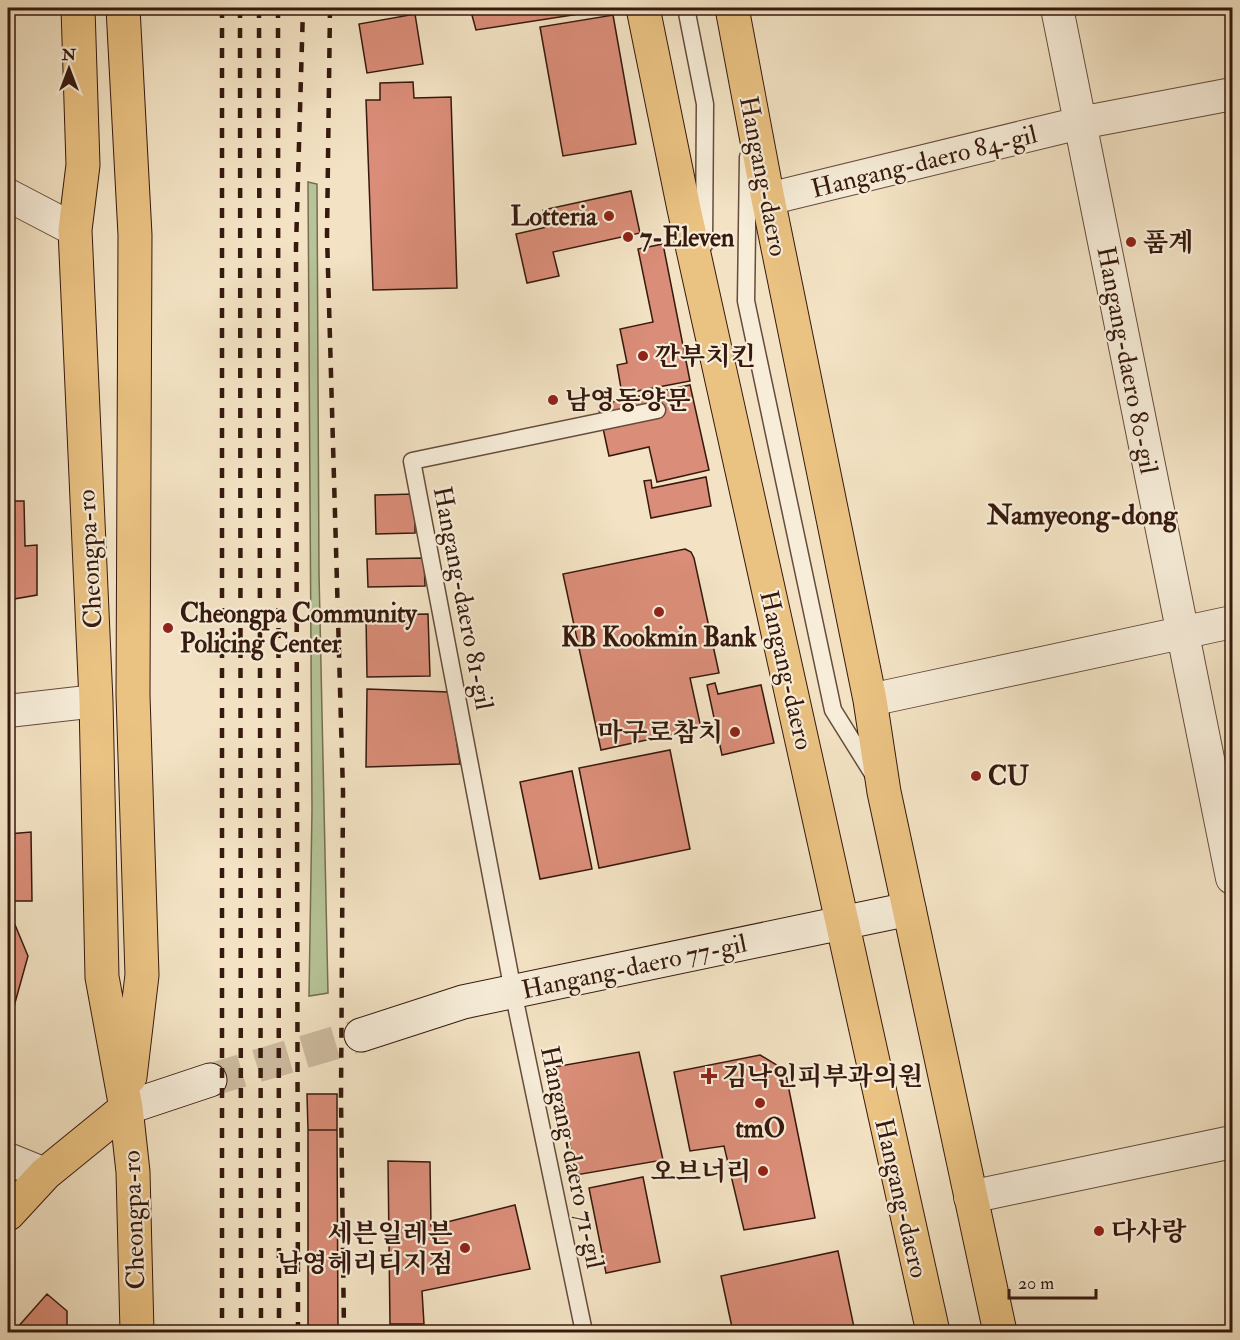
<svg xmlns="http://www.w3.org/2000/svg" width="1240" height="1340" viewBox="0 0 1240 1340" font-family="'IM FELL Double Pica','Noto Serif KR',serif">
  <rect width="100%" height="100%" fill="#f3e3c4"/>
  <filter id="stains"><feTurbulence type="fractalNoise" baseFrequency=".00333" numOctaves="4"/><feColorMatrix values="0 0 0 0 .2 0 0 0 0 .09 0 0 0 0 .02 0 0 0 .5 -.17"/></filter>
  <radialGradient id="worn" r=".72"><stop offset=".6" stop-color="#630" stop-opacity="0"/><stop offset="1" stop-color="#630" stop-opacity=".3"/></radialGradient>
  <!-- green -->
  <path fill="#b6c497" stroke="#766e52" stroke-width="1.5" d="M308,182l9,2 2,389 9,420 -19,3 3,-187z"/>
  <!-- building -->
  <path fill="#da8d78" stroke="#36190e" stroke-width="1.5" d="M470,8h148l-142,22z
    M415,14l8,50 -56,9 -8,-49z
    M613,15l23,129 -73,12 -23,-129z
    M413,82l1,16 37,-1 6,191 -84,2 -7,-190h14v-17z
    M631,191l9,42 -87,19 6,24 -32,7 -11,-49 31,-7 -4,-17z
    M663,244l27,137 -68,13 -5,-29 10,-2 -7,-34 33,-7 -15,-73z
    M8,278l3,47h-3z
    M690,385l19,85 -52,12 -8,-35 -40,9 -11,-51z
    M706,477l5,29 -60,12 -7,-37 7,-1 1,8z
    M415,494v39l-39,1 -1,-39z
    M8,501h16l1,45 12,-1v50l-29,5z
    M685,549l6,3 3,6 25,115 -29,5 11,50 -100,22 -38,-176z
    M424,558l1,28 -57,1 -1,-28z
    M428,614l2,62 -63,1 -1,-62z
    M715,683l3,11 43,-9 13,58 -52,12 -15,-70z
    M367,689l82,3 11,72 -94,3z
    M670,750l20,99 -91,19 -20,-100z
    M572,771l20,98 -52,10 -20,-97z
    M31,832l1,69h-24v-67z
    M13,920l15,36 -15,54 -5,-2v-86z
    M639,1052l24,108 -87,15 -22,-108z
    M760,1055l25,15 30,148 -71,12 -20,-84 -34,5 -16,-79z
    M8,1056l5,15 -5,19z
    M307,1094h30v36h-29z
    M308,1130h29l1,202h-30z
    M388,1161l42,1 1,64 84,-21 15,64 -108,22 2,33h-34z
    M643,1177l17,85 -54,11 -17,-85z
    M838,1251l17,81h-122l-12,-56z
    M47,1294l20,17v21h-45l-5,-4z"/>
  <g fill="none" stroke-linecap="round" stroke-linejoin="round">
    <!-- secondary-tunnel -->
    <path stroke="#cdbba0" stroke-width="33" stroke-dasharray="33 16" stroke-linecap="butt" d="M210,1080l151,-45"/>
    <!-- lane casing -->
    <g stroke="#654c3c" stroke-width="19">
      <path id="lane" d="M686,8l19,96 -1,141
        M748,157l-2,144 87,409 40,64
        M584,1332l-71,-341 -101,-530 245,-51"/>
    </g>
    <!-- street casing -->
    <g stroke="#654c3c" stroke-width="34">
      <path id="street" d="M1057,8l175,870
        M8,195l67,35
        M768,199l312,-76 152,-29
        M870,700l362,-78
        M8,711l88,-10
        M8,1159l37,15
        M970,1197l262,-55"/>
    </g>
    <!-- secondary casing -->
    <g stroke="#36190e" stroke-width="35">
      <path id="secondary" d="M361,1035l102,-33 446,-93
        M126,1108l84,-28"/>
    </g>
    <!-- primary casing -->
    <g stroke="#36190e" stroke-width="35">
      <path id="primary" d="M78,8l5,157 -8,65 21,471 6,276 24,131 7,64 4,160
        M123,8l12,227 -2,460 9,280 -12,102
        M643,8l41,201 249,1123
        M732,8l36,191 102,501 14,92 116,540
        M8,1214l37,-40 81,-66"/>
    </g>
    <!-- lane -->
    <use href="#lane" stroke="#f7edd9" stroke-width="16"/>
    <!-- street -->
    <use href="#street" stroke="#f7edd9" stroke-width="32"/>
    <!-- secondary -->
    <use href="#secondary" stroke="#f7edd9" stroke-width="33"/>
    <!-- primary -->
    <use href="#primary" stroke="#eac282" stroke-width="33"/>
    <!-- rail -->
    <path stroke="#36190e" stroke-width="4.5" stroke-dasharray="10 10" stroke-linecap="butt" d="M222,8v1324
      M240,8l1,1324
      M259,8l2,1324
      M278,8l1,1324
      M330,8l-3,227 16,557 -2,307 3,233
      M298,1332l-2,-1085 7,-239"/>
  </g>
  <!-- markers -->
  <g fill="#8f2418" stroke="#f7edd9" stroke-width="2">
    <circle cx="609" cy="216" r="6"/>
    <circle cx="628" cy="237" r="6"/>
    <circle cx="1131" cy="242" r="6"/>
    <circle cx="643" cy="356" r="6"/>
    <circle cx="553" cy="400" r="6"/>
    <circle cx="659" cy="612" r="6"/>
    <circle cx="168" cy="628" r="6"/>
    <circle cx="735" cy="732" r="6"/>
    <circle cx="976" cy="776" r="6"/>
    <path d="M706 1067h6v6h6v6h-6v6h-6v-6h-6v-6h6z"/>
    <circle cx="760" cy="1103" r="6"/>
    <circle cx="763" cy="1171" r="6"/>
    <circle cx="1099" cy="1231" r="6"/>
    <circle cx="465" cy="1248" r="6"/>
  </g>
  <g text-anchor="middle" stroke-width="4.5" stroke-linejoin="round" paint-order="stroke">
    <!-- street labels -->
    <g font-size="26" fill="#36190e" stroke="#f7edd9">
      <text transform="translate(924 161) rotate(-14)" y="9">Hangang-daero 84-gil</text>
      <text transform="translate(764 176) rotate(79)" y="9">Hangang-daero</text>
      <text transform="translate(1128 360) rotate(79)" y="9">Hangang-daero 80-gil</text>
      <text transform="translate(89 559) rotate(-93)" y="9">Cheongpa-ro</text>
      <text transform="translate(464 598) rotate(79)" y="9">Hangang-daero 81-gil</text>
      <text transform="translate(787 670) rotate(77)" y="9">Hangang-daero</text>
      <text transform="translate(634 966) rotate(-12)" y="9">Hangang-daero 77-gil</text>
      <text transform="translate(573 1157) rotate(78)" y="9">Hangang-daero 71-gil</text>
      <text transform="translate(902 1198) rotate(77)" y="9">Hangang-daero</text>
      <text transform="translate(133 1220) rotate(-92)" y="9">Cheongpa-ro</text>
    </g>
    <!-- poi labels -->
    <g font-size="26" font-weight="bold" fill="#36190e" stroke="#f7edd9" text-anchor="start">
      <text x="597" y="225" text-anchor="end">Lotteria</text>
      <text x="640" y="246">7-Eleven</text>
      <text x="1143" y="251">품계</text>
      <text x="655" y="365">깐부치킨</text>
      <text x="565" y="409">남영동양문</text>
      <text x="180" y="622">Cheongpa Community<tspan x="180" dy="30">Policing Center</tspan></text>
      <text x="659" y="646" text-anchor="middle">KB Kookmin Bank</text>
      <text x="723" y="741" text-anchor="end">마구로참치</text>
      <text x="988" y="785">CU</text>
      <text x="722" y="1085">김낙인피부과의원</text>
      <text x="760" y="1137" text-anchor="middle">tmO</text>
      <text x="751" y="1180" text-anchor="end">오브너리</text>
      <text x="1111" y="1240">다사랑</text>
      <text x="453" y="1242" text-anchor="end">세븐일레븐<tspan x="453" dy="30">남영헤리티지점</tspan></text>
    </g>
    <!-- quarter labels -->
    <g font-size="28" font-weight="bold" fill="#36190e" stroke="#f7edd9">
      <text x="1082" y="524">Namyeong-dong</text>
    </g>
  </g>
  <!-- margin -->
  <rect width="1240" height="1340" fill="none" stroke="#f3e3c4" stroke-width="30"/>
  <rect x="9" y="9" width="1222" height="1322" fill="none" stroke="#36190e" stroke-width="3"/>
  <rect x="15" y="15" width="1210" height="1310" fill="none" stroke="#36190e" stroke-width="1.5"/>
  <!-- north arrow -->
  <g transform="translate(69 69)" stroke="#f7edd9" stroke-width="4.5" paint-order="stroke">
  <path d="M0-4.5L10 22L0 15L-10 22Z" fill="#36190e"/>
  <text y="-9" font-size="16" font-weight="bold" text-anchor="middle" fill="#36190e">N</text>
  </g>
  <!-- scale -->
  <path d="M1009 1289v9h87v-9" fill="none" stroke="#36190e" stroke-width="3"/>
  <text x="1018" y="1289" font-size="18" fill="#36190e" stroke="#f7edd9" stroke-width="4.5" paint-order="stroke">20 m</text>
  <rect width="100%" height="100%" filter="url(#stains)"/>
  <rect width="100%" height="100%" fill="url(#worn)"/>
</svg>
